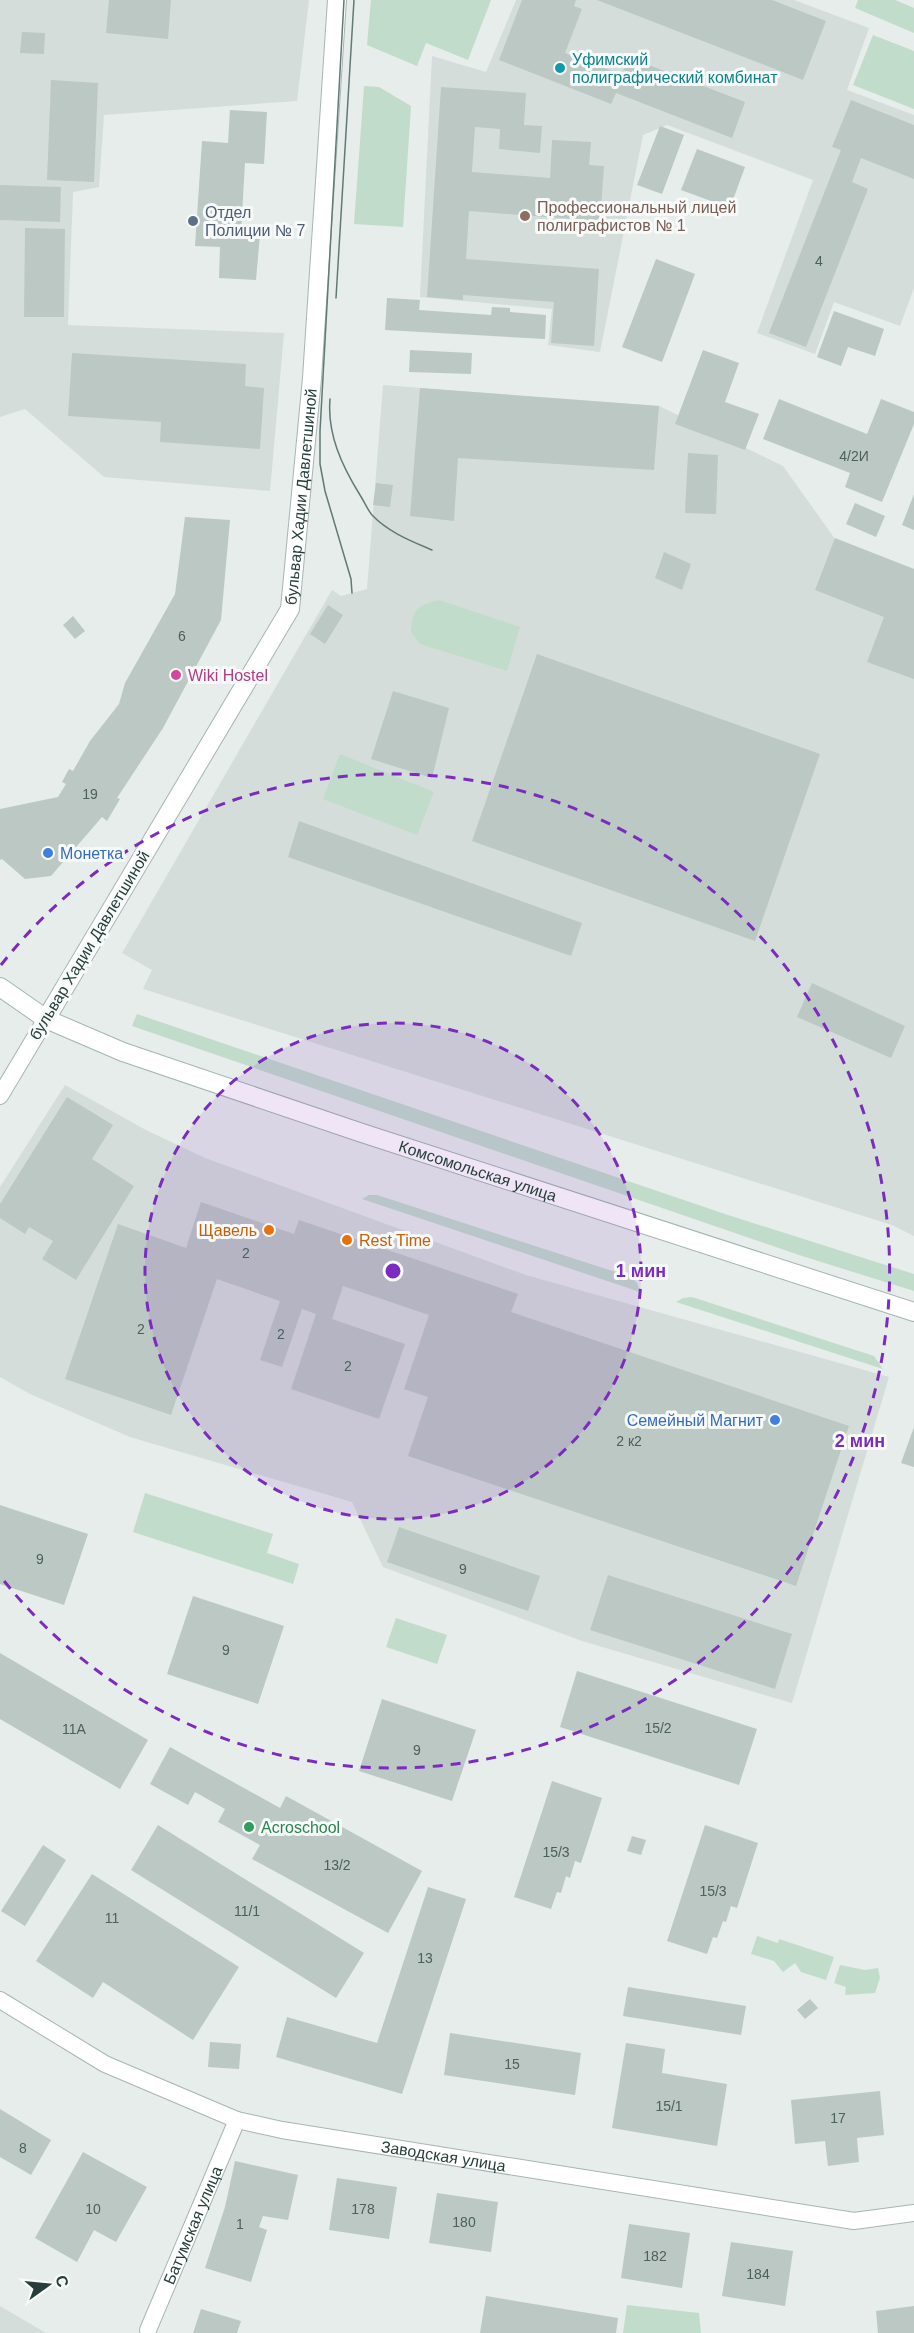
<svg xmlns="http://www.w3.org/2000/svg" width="914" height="2333" viewBox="0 0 914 2333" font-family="Arial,sans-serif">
  <rect width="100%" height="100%" fill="#e6edeb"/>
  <!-- built -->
  <path fill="#d4ddda" d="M0,0h309l-12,101 -193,14 -5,72 -26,5 -5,133 216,8 -14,158 -166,-14 -79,-68 -25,8z
    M516,0h278l75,28 -22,62 67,25v173l-14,38 -66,-24 -19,52 -58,-21 56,-153 -146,-55 -24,10 -43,217 -52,-7 4,-36 -132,-12 12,-241 54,16z
    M383,385l276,21 124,60 52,73 79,30v667l-22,-11 -749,-236 9,-19 -30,-17 210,-363 9,6 26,-7z
    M65,1085l81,45 59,28 321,117 363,102 -97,326 -210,-62 -199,-74 -31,-65 -222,-65 -100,-43 -30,-17v-190z
    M0,2306l46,27h-46z"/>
  <!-- green -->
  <path fill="#c2dccb" d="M371,0h120l-23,60 -42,-17 -9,23 -50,-21z
    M858,0h37l19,8v25l-59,-25z
    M873,35l41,16v58l-61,-24z
    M364,86l15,1 32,19 -8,121 -49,-3z
    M439,600l81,27 -13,44 -87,-27 -9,-12c2,-23 5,-26 28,-32z
    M340,754l94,38 -17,43 -94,-36z
    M137,1014l588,200 189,60v17l-112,-35 -670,-230z
    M369,1195h8l254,82 6,6 3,9 -278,-93z
    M692,1297l182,59 9,13 -207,-67 7,-4z
    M145,1493l128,41 -6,19 32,11 -6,20 -160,-52z
    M396,1618l51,17 -10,29 -51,-17z
    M757,1936l21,7 1,-4 55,18 -8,23 -25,-8 -6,-9 -12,9 -9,-11 -23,-7z
    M840,1965l25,5 13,-2 2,10 -5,15 -30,2 1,-8 -12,-4z
    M627,2305l72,8 2,20h-78z"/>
  <!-- building -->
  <path fill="#bcc8c4" d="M109,0h62l-3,39 -62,-6z
    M522,0h54l-2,6 8,3 -17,44 57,22 6,-18 117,45 -13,36 -116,-45 -5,11 -112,-44z
    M597,0h175l54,21 -23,59z
    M22,32l23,1 -1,21 -24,-1z
    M51,80l47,3 -4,99 -47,-2z
    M441,87l85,6 -2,32 18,1 -2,27 -41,-4 1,-20 -25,-2 -3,45 78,6 2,-38 39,2 -2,23 15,1 -4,55 -131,-10 -3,48 133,10 -5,77 -43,-3 3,-41 -91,-7v5l-36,-3z
    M851,100l63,25v54l-53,-21 -9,24 16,7 -62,158 -37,-14 72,-183 -9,-3z
    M230,110l37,2 -3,52 -19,-1 -4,70 19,1 -4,46 -37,-2 1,-31 -25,-1 7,-105 26,2z
    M660,126l24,9 -22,59 -25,-9z
    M697,149l48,18 -15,41 -49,-18z
    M0,185l61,2 -1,35 -60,-2z
    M25,228l40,1 -1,88h-40z
    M656,259l39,15 -33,88 -40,-15z
    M387,298l33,2 -1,10 72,5 1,-8 18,1v4l36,3 -1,24 -160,-9z
    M834,311l50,18 -9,27 -27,-9 -7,19 -24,-9z
    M410,350l62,3 -1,21 -62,-2z
    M703,350l36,13 -14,39 34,12 -14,36 -70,-26z
    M72,353l174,11 -1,22 19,2 -4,61 -100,-7 1,-20 -93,-6z
    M420,388l239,18 -5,64 -196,-12 -4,63 -44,-5z
    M779,399l88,35 14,-35 33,13v12l-32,78 -37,-15 5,-14 -87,-34z
    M688,453l30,2 -2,59 -31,-1z
    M376,483l17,2 -3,22 -17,-2z
    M914,494v36l-12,-5z
    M855,503l30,13 -9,21 -30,-13z
    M185,517l45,3 -9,100 -58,108 -46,70 3,1 -13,22 -5,-4 -51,59 -26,3 -23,-20 -2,1v-51l58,-12 8,-13 -4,-2 7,-13 4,2 17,-30 29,-37 6,-21 50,-89z
    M835,538l79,31v110l-47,-17 17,-45 -69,-27z
    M664,552l27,12 -9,26 -27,-12z
    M328,605l15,10 -18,29 -15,-10z
    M73,616l12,15 -10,8 -12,-14z
    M537,654l283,100 -65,187 -283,-100z
    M393,691l56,17 -17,70 -61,-19z
    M299,821l283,102 -11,33 -283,-99z
    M812,983l93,43 -14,32 -94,-41z
    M67,1097l46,28 -21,34 42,27 -58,94 -34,-21 11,-18 -24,-14 -4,7 -25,-16v-14z
    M201,1202l93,32 5,-14 219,74 -7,18 338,114 -53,160 -388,-130 20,-59 -24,-8 25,-74 -86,-29 -11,33 73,25 -26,75 -88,-30 25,-75 -14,-5 -20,58 -22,-7 20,-59 -63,-22 -46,136 -106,-36 53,-155 68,24z
    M914,1427v40l-13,-4z
    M0,1505l88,29 -24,71 -64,-21z
    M399,1527l141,49 -12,35 -141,-49z
    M608,1575l184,59 -17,55 -185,-59z
    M193,1596l91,30 -26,78 -91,-30z
    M0,1653l148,87 -28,49 -120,-70z
    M577,1671l180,58 -18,56 -179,-58z
    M382,1699l94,31 -24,71 -93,-30z
    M170,1747l110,61 6,-12 136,75 -34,62 -136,-74 8,-14 -42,-23 7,-13 -30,-17 -7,13 -38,-21z
    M552,1781l50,17 -21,65 -6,-2 -5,17 -4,-2 -5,17 -4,-1 -6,17 -37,-12z
    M158,1825l206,128 -28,45 -205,-128z
    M705,1825l53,18 -21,65 -6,-2 -5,16 -3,-1 -6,17 -4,-1 -6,17 -40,-13z
    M632,1836l14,4 -5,15 -14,-4z
    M43,1845l23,15 -41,66 -24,-15z
    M92,1874l147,93 -46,73 -90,-58 -10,16 -57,-37z
    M428,1887l38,12 -64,195 -126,-37 11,-40 90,26z
    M628,1987l118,19 -5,29 -118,-19z
    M810,1999l8,9 -13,11 -8,-9z
    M450,2033l131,20 -6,42 -131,-20z
    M210,2042l31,2 -2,25 -31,-2z
    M626,2043l39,6 -3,24 65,11 -10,62 -105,-18z
    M880,2091l4,44 -27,3 2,24 -31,4 -3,-25 -30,3 -4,-44z
    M0,2109l51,31 -20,35 -31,-18z
    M83,2152l64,35 -31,55 -22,-12 -17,32 -42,-24z
    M235,2161l63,14 -10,45 -25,-4 -4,11 8,3 -16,52 -46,-14 20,-61z
    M337,2178l60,9 -8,52 -60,-9z
    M437,2193l61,9 -7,50 -62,-9z
    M629,2224l61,9 -8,55 -61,-10z
    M731,2242l62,9 -8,55 -63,-10z
    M486,2296l132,22 -2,15h-136z
    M914,2306v27h-36l-2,-22z
    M201,2309l40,12 -4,12h-44z"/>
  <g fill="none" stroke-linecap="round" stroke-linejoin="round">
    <!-- minor casing -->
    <g stroke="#a9b5b2" stroke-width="18">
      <g id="minor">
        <path d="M0,1096l46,-77"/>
        <path id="s1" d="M0,2000l105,64 132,56 45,10 572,91 60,-8"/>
        <path id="s2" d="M148,2330l89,-210"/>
      </g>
    </g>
    <!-- tertiary casing -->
    <g stroke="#a9b5b2" stroke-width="20">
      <g id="tertiary">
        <path id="s3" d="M46,1019l244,-410 22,-231 25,-378"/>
      </g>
    </g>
    <!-- secondary casing -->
    <g stroke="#a3b5b0" stroke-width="20">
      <g id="secondary">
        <path id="s4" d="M0,987l46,32 77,33 239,81 552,179"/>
      </g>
    </g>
    <!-- minor -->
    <use href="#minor" stroke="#fff" stroke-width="16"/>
    <!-- tertiary -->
    <use href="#tertiary" stroke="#fff" stroke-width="18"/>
    <!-- secondary -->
    <use href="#secondary" stroke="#fff" stroke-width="18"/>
    <!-- tram -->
    <path stroke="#627975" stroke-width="1.5" d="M344,0l-24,431v33l5,27 26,88 1,14
      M336,298l18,-298
      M330,399c-3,35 12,67 30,96 4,6 7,14 12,20 16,17 39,26 60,35"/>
  </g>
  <!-- distance rings -->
  <circle cx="393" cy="1271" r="248" fill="#7b2cbf" fill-opacity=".12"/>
  <g fill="none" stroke="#7b2cbf" stroke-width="3" stroke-dasharray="10 8">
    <circle cx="393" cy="1271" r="248"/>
    <path d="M1 965A497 497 0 1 1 1 1577"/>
  </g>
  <!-- markers -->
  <circle fill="#0f9aa8" stroke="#f7faf9" stroke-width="2" cx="560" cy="68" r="6"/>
  <circle fill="#8d6e63" stroke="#f7faf9" stroke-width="2" cx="525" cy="216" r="6"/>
  <circle fill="#5c6f8a" stroke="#f7faf9" stroke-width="2" cx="193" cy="221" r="6"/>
  <circle fill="#d1479c" stroke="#f7faf9" stroke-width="2" cx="176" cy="675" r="6"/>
  <g fill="#3f7fe0" stroke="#f7faf9" stroke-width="2">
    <circle cx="48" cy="853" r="6"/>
    <circle cx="775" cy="1420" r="6"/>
  </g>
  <g fill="#e8710a" stroke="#f7faf9" stroke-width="2">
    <circle cx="269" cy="1230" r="6"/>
    <circle cx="347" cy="1240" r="6"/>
  </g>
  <circle fill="#2e9e5b" stroke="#f7faf9" stroke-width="2" cx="249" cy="1827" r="6"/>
  <g text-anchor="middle" stroke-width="6" stroke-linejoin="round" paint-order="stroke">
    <!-- number labels -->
    <g font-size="14" fill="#4c605c">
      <text x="819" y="266">4</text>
      <text x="854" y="461">4/2И</text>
      <text x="182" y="641">6</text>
      <text x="90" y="799">19</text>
      <text x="246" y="1258">2</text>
      <text x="141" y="1334">2</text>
      <text x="281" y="1339">2</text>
      <text x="348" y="1371">2</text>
      <text x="629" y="1446">2 к2</text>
      <text x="40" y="1564">9</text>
      <text x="463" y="1574">9</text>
      <text x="226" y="1655">9</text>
      <text x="658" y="1733">15/2</text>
      <text x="74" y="1734">11А</text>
      <text x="417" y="1755">9</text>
      <text x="556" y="1857">15/3</text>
      <text x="337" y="1870">13/2</text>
      <text x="713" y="1896">15/3</text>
      <text x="247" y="1916">11/1</text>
      <text x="112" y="1923">11</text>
      <text x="425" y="1963">13</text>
      <text x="512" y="2069">15</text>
      <text x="669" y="2111">15/1</text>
      <text x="838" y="2123">17</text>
      <text x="23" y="2153">8</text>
      <text x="93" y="2214">10</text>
      <text x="363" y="2214">178</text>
      <text x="464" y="2227">180</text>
      <text x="240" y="2229">1</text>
      <text x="655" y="2261">182</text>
      <text x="758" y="2279">184</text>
    </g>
    <!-- culture labels -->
    <g font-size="16" fill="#0d838f" stroke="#f7faf9" text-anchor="start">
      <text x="572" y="65">Уфимский<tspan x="572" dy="18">полиграфический комбинат</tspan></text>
    </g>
    <!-- education labels -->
    <g font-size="16" fill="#785e54" stroke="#f7faf9" text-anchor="start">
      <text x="537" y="213">Профессиональный лицей<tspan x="537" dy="18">полиграфистов № 1</tspan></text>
    </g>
    <!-- service labels -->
    <g font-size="16" fill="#4e5e75" stroke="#f7faf9" text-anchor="start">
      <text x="205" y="218">Отдел<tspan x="205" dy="18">Полиции № 7</tspan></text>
    </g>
    <!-- street labels -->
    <g font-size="16" fill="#273e3a" stroke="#f7faf9">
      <text dy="6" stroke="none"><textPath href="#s3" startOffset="590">бульвар Хадии Давлетшиной</textPath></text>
      <text transform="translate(89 945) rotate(-59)" y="6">бульвар Хадии Давлетшиной</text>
      <text dy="6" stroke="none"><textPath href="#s4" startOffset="514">Комсомольская улица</textPath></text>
      <text dy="6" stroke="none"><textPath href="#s1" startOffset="476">Заводская улица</textPath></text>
      <text dy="6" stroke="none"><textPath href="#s2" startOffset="114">Батумская улица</textPath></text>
    </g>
    <!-- hotel labels -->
    <g font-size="16" fill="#b23c85" stroke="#f7faf9" text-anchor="start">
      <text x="188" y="681">Wiki Hostel</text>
    </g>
    <!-- shop labels -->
    <g font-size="16" fill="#366cbe" stroke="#f7faf9" text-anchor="start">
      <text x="60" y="859">Монетка</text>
      <text x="763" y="1426" text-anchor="end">Семейный Магнит</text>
    </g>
    <!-- food labels -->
    <g font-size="16" fill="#c56008" stroke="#f7faf9" text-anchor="end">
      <text x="257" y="1236">Щавель</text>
      <text x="359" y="1246" text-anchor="start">Rest Time</text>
    </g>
    <!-- leisure labels -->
    <g font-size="16" fill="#27864d" stroke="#f7faf9" text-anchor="start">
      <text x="261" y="1833">Acroschool</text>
    </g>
  </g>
  <circle cx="393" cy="1271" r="9" fill="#7b2cbf" stroke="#f7faf9" stroke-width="3"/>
  <g font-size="18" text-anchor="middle" font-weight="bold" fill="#7b2cbf" stroke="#f7faf9" stroke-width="6" stroke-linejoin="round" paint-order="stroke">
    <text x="641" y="1277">1 мин</text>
    <text x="860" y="1447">2 мин</text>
  </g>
  <!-- north arrow -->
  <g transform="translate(48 2285) rotate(75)" stroke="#f7faf9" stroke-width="4.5" paint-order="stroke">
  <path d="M0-4.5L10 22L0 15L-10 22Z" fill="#273e3a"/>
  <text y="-9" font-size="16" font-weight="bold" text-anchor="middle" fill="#273e3a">С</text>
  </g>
</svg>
